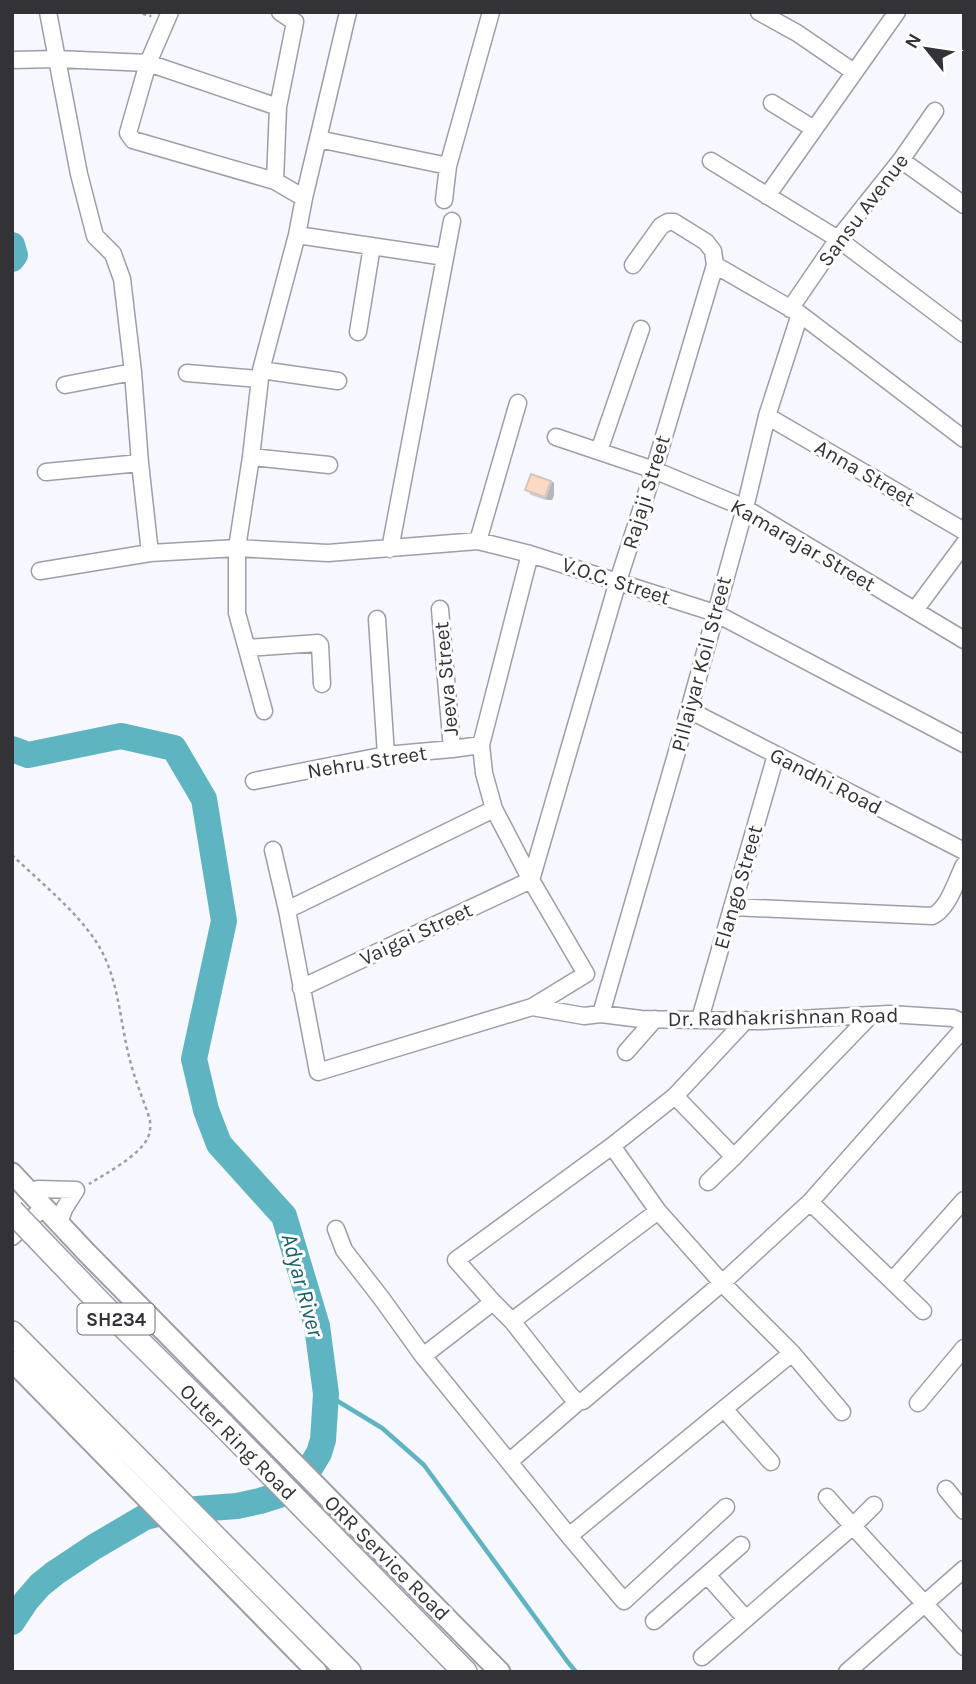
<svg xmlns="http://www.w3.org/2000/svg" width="976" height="1684" viewBox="0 0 976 1684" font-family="Karla,sans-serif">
  <defs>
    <filter id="shadow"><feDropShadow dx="6" dy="3.5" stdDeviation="0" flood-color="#0004"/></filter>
  </defs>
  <rect width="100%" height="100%" fill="#f7f7ff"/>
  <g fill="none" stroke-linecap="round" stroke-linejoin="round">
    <!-- stream -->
    <path stroke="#5fb4c2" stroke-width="4.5" d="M326,1394l56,34 42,37 143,196 9,11"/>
    <!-- river -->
    <path stroke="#5fb4c2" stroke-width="26" d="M12,245l3,10 -3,4
      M12,749l16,6 93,-19 53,12 30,51 20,122 -30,138 12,51 13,34 65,72 33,110 9,68 -3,46 -4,13 -9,15 -15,17 -16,10 -19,6 -23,5 -67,5 -25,6 -51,30 -39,26 -15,12 -14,16 -14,21"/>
  </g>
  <!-- building -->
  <path fill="#fdd9c3" stroke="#d2c7c0" stroke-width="2" filter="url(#shadow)" d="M531,474l20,7 -6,16 -20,-7z"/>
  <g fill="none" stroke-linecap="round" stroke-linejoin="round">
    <!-- minor casing -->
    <g stroke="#9c9ea9" stroke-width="19">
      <path id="minor" d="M48,12l31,162 16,62 18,18 9,25 11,93 7,91 10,90
        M170,12l-22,51 -20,70 5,7 142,41 29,17
        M759,12l38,21 57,39
        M12,60l45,-1 91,4 130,44
        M772,103l42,26
        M318,139l30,-127
        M901,160l63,45
        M711,161l127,78 126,95
        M275,181l3,-74 17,-85 -15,-10
        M767,196l130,-184
        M444,200l4,-34 43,-154
        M297,235l148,22
        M715,265l85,49 164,125
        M790,309l48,-70 63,-79 34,-49
        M358,332l14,-86
        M261,370l77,11
        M187,373l73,6
        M65,385l68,-13
        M767,416l197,115
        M556,437l98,33 91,38 219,132
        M599,451l42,-122
        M251,457l78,8
        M46,472l94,-9
        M478,541l40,-138
        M390,549l62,-328
        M40,571l110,-18 87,-5 91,5 150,-12 52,13 185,59 249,131
        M440,609l12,140
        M915,610l49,-66
        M377,619l9,136
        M247,648l71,-5 2,2 2,39
        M689,710l275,141
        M264,711l-27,-98v-65l14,-91 10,-87 36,-135 7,-37 14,-59 130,27
        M254,781l132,-26 66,-6 29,-4
        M273,850l14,60 31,162 214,-65 54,-33 -55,-94 -37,-71 -10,-36 -3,-28 49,-191
        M732,907l200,9c16,-6 25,-37 32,-51
        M287,910l207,-101
        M301,988l230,-108 87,-299 36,-111 61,-205 -2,-14 -7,-9 -32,-20h-6l-7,4 -28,39
        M532,1007l52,9 17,-2 40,5 120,2 128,-7 64,4 11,5
        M601,1014l88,-304 56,-202 22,-92 33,-102
        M700,1019l76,-264
        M746,1020l-71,76 -63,50 -156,114 37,42 19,19 59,75 7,6 5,-1 139,-118 88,-81 154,-174
        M626,1052l29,-33
        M675,1096l59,61
        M612,1146l46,65 64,72 70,70 50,59
        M708,1182l26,-25 137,-142
        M30,1192l8,-3 38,1
        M810,1202l113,109
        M59,1223l5,-14 12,-19
        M336,1229l8,21 38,49 41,57 146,180 55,65 102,-94
        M12,1237l32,-30
        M892,1281l72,-81
        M512,1321l146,-110
        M423,1356l70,-54
        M918,1403l46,-55
        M724,1409l47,53
        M509,1462l69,-60
        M946,1489l18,22
        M827,1497c44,51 92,99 137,150
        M569,1536l223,-183
        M707,1575l39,44
        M654,1621l87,-76
        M702,1657l151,-131 21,-21
        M847,1672l117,-103"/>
    </g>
    <!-- major casing -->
    <g stroke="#9c9ea9" stroke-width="23">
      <path id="major" d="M12,1173l75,80 413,419
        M12,1361l305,311"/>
    </g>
    <!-- highway casing -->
    <g stroke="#9c9ea9" stroke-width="26">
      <path id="highway" d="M12,1333l337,339
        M222,1424l243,248"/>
    </g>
    <!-- path -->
    <path stroke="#9d9da4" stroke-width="2.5" stroke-dasharray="3.5 3.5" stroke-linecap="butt" d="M136,12l14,4 1,-1
      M12,855c27,26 63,55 83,85 25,37 24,82 36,124 5,19 13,37 19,56 0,6 1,12 -2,17 -7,18 -43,37 -59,47"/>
    <!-- minor -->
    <use href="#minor" stroke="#fff" stroke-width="16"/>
    <!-- major -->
    <use href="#major" stroke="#fff" stroke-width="19"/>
    <!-- highway -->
    <use href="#highway" stroke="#fff" stroke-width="23"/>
    <!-- highway-bridge casing -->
    <g stroke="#9c9ea9" stroke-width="26" stroke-linecap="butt">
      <path id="highway-bridge" d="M12,1211l90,94 120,119"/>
    </g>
    <!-- highway-bridge -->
    <use href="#highway-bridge" stroke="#fff" stroke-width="23"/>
  </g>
  <g text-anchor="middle" stroke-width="6" stroke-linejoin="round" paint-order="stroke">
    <!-- shield labels -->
    <rect fill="#fff" stroke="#707073" stroke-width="2" x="77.5" y="1303.5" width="77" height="31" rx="5"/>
    <g font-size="19" font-weight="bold" fill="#323237">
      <text x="116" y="1326">SH234</text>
    </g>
    <!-- street labels -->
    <g font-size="21" fill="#323237" stroke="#fff">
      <text transform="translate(863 210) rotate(-53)" y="7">Sansu Avenue</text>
      <text transform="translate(865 473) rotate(30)" y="7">Anna Street</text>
      <text transform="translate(646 492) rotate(-73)" y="7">Rajaji Street</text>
      <text transform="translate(803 545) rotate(30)" y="7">Kamarajar Street</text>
      <text transform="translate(616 581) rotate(18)" y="7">V.O.C. Street</text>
      <text transform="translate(701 664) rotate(-75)" y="7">Pillaiyar Koil Street</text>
      <text transform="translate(446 679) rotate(-95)" y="7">Jeeva Street</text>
      <text transform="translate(367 762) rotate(-9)" y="7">Nehru Street</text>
      <text transform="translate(826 781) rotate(27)" y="7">Gandhi Road</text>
      <text transform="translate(738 887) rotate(-74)" y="7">Elango Street</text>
      <text transform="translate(416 934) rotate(-25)" y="7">Vaigai Street</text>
      <text transform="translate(783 1017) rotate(-1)" y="7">Dr. Radhakrishnan Road</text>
      <text transform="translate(238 1442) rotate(45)" y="7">Outer Ring Road</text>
      <text transform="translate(387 1558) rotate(45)" y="7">ORR Service Road</text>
    </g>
    <!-- water labels -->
    <g font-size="23" font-style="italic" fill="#19606a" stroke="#fff">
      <text transform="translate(303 1285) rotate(75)" y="8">Adyar River</text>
    </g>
  </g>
  <!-- border -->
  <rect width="976" height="1684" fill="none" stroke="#323237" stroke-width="28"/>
  <!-- north arrow -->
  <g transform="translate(927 49) rotate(300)" stroke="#ffffff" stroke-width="5" paint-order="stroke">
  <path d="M0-5L12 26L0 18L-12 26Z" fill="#323237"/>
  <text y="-10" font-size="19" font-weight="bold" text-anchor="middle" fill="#323237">N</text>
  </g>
</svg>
